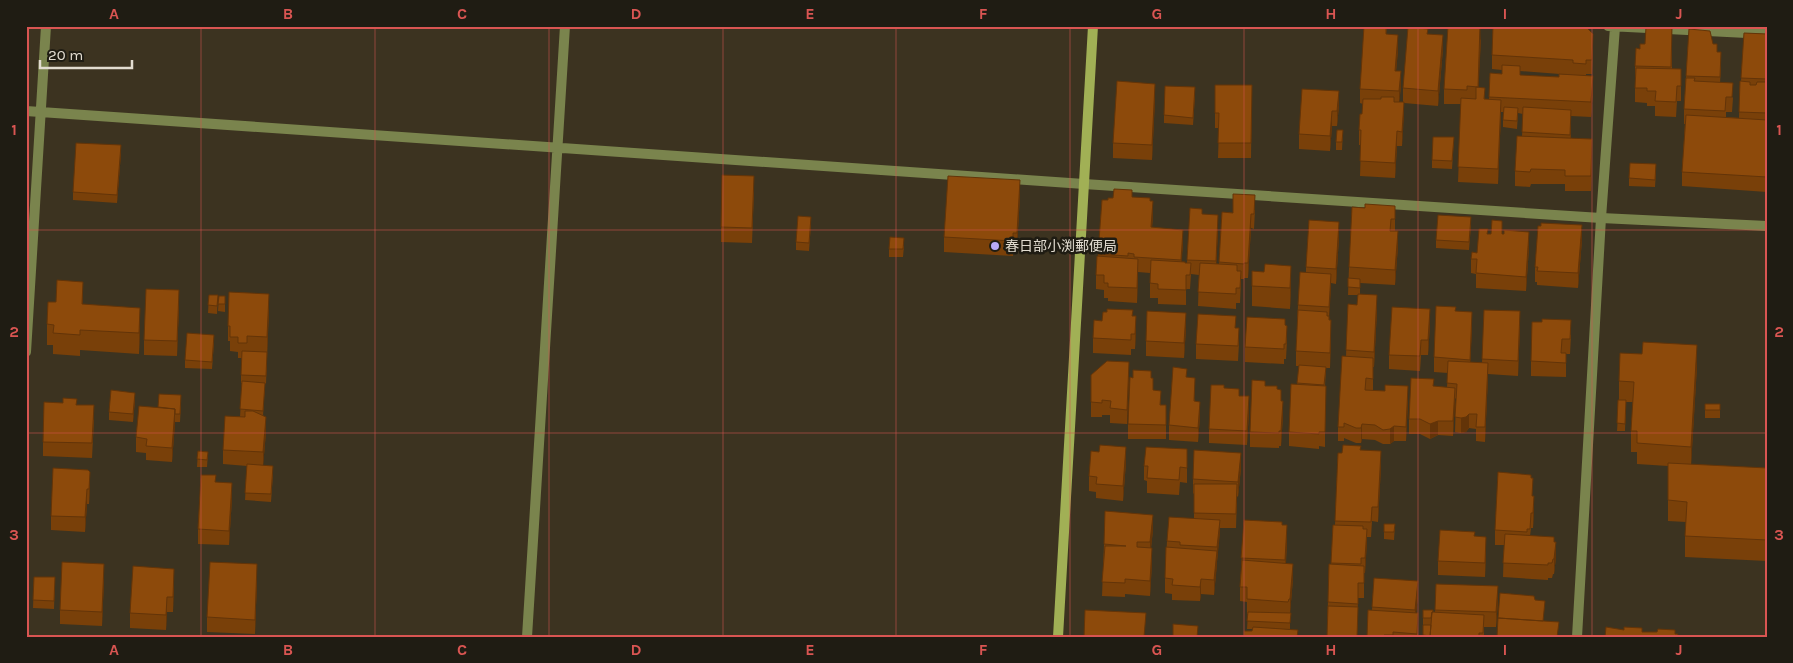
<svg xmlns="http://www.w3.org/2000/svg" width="1793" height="663" viewBox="0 0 1793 663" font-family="Karla,'Noto Sans JP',sans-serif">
  <rect width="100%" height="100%" fill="#3c3320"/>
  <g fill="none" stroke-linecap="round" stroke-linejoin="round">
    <!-- street -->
    <path stroke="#7a844d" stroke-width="10" d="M1608,26l159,8
      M26,111l1058,73 517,34 166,8
      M26,352l20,-326
      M527,637l38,-611
      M1577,637l24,-419 14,-191"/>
    <!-- secondary -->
    <path stroke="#a1b055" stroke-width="10" d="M1058,637l35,-611"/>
  </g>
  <!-- wall -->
  <path fill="#794009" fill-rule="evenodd" d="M1387,26l-1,8 12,16 -2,21 5,15 -2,16h4v-14l25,-54 15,15 -5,57 -34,-3 -2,43h-5l-2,32 -35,-2 1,-31h-2v-15l3,-16 1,-10 -3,-1v-14z
    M1672,27v42l9,15v17h-4l-1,16 -21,-1v-10h-8v-3l-12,-1v-36l5,-17 5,-5z
    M1689,29l24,15 4,8 4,15 -1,16 13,15 -1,14h-6v5l13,1 1,-37h1l3,-48 23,1v158l-85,-6v-14l3,-48h-1v-15z
    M1481,39l-3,48 7,12h4l1,-26 12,1v-4l-10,-1v-14l101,-6 -1,25h-6v1l7,15 -2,27 -20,-1v22l21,16 -1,37h-26v-7h-34l-1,3 -15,-1v-15l7,-34 1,-23 -5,-1 -1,16 -14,-2v-15h-2l-3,72 -40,-2 3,-78h-17v-15zM1520,71l53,4 -14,2 -39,-2z
    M1215,85h37l-1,73h-33l1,-30h-4z
    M1195,95l-2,30 -29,-2v-8z
    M1155,99l-3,61 -39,-2v-15z
    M1339,105l-2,21h-5l-2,25 -31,-2v-15z
    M1343,130l-1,20h-6v-8z
    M1454,137l-2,32 -20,-1v-8z
    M121,153l-4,50 -44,-3v-8z
    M1656,171l-1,16 -26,-1v-8z
    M754,191l-2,52 -31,-1v-15z
    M1020,195l-3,53h-4v8l-69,-4v-15z
    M1132,197l18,4 3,15 -1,11 31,17 -2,18 4,1h2l3,-55 12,6 16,16 -2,34h3l3,-52 11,1 22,-3 -1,19 -3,-1 -3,50h-4v1h-3l-1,24h-4v6l-38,-3 1,-31 -8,-1 -1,15h-4v16l-28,-1v-6h-8v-25l-12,-1 -1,31 -29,-2v-3h-4v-8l-8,-1v-14l2,-19 4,-56h6z
    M1395,206v25l3,15 -3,39 -35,-2v11l17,16 -3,57h-1v24l35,10 -2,40h-12l-4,3h-7l-8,-4 -13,-1 -1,4h-5l-12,-5v3h-6v-14l8,-71 2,-52 9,1 1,-10h-10l1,-28 16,-59z
    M811,224l-2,27 -13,-1v-8z
    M1471,225l-2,25 -33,-2v-8z
    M1488,234h14l27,13 -3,44 -50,-3v-14l-5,-1v-14l6,-6z
    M1339,237l-3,47 -5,-1 -2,33 2,19 -1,33h-4l-1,18v61l-6,-1v3l-30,-3v-14l8,-47 2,-19h-3v-15l2,-46 8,-33v-5z
    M1582,240l-4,48 -41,-3v-3h-2v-15z
    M904,246l-1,11h-14v-8z
    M1252,286l39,1 -1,22 -38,-3z
    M209,295h9l-1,19 -9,-1z
    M219,296h6v16l-7,-1z
    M83,304l57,24 -1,26 -59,-4v6l-27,-2v-9h-6v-21z
    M179,305l-2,51 -33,-1v-15z
    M269,309l-3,75 -1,-1 -2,33 3,16 -3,34 10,8 -2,28 -26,-2 2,-34 -24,-2v-14l17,-33 2,-34h-1v-8l1,-17h-4v-6l-8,-1v-10h-2v-15z
    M1484,310l36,16 -2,50 -30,-2 -3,68 -9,-1v-12l-7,-1 -3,4 -5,1 -6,-1 1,-33 -1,-1 -2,38 -15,-1 -8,4 -10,-5h-11v-15l38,-32 1,-14 -14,-1v-15l22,-46 16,16 -2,35 12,1z
    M1133,316l3,15 -1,18h-4v6l-38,-2v-15l9,-17z
    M1542,322l29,13 -1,19h-4v23l-35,-1v-15z
    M1430,324l-2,31h-7l-1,16 -31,-2v-14z
    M1285,325l2,16 -1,18h-2v5l-39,-2v-15z
    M1186,328l-2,30 -38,-2v-15z
    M1236,328l3,15 -1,18 -42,-2v-15z
    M214,342l-2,27 -27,-1v-8z
    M1697,366l-6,99 76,3v93l-82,-4v-21l1,-14 -18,-1v-55l-31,-2v-12h-6v-21l2,-29h-7l-1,29h-8l2,-31v-19z
    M1091,375l38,2 -2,47 -17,-1v-8h-8v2h-11z
    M1187,377l13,39 -2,26 -29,-2v-15z
    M1151,378l2,12 8,15h5v34h-38v-15z
    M1265,386l12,3 4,12 2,14 -2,31h-2v2l-29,-1v-15z
    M1224,389l25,22 -2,34 -38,-2v-14z
    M135,400l-2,22 -24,-2v-8z
    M181,403l-1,19h-5l-3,40 -26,-2v-7l-10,-1v-15l22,-30z
    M1705,404h15v14h-15z
    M77,405l17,15 -2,38 -49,-2v-14z
    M1361,450l20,16 -3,56 -6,-1 -1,16h-4l-2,36h-1v25h-6l-1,39h-30l2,-73h2l2,-39h2l3,-72h4z
    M198,451l10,1 -1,15h-10z
    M1126,462l-3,39 -27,-3v-6l-7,-1v-15z
    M1187,464v19l-7,-1 -1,13 -32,-2v-12l-3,-1v-14z
    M1241,468l-3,29 -1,-1 -1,32h-16l-6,67 -13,-1 -1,7 -28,-1v-6l-7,-1v-15l2,-37 27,-23v-24l-1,-1v-14z
    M216,482l16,16 -3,47 -31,-1v-15z
    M90,486l-1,18h-2l-2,28 -34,-2v-14z
    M1533,496l1,14 -1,18h-2l-1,8 24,6 2,15 -2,17h-1l-1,4h-4v2l-45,-3 1,-32h-9v-15z
    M1244,520l38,5 5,15 -1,23 7,16 -3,34v16l-38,2 1,-2h-6l1,-15h-1v-12l-7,-1v-14z
    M1384,524h11l-1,16 -10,-1z
    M1153,530l-2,18 1,15 -2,33 -25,-2v3l-23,-1 2,-52z
    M1475,536l11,15 -1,26 -47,-2v-14z
    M34,577h21l-1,32 -21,-1z
    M1374,578l44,18 -2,17 2,15v9h-51l5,-27z
    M104,579l-2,47 -42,-2v-14z
    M257,579l-2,55 -48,-2v-15z
    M174,584l-1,28h-6l-1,18 -36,-2v-15z
    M1436,584l62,17 -2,26h-12v10h-61v-27l12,2z"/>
  <!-- shaded-wall -->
  <path fill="#633408" d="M1481,26v13l-3,62v-14z
    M1398,35v15l-3,35v-14z
    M1443,35v14l-5,57v-15z
    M1401,71v15l-2,20v-15z
    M1593,76v14l-2,27v-15z
    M1155,84v15l-3,61v-15z
    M1339,91v14l-2,21v-15z
    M1501,100v15l-3,69v-15z
    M1404,102v15l-2,29v-14z
    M1571,110v15l-1,25v-15z
    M1332,111v15l-2,25v-15z
    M1397,131v15l-2,32v-15z
    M1592,139v15l-1,37v-15z
    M121,145v8l-4,50v-8z
    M1020,180v15l-3,53v-15z
    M1153,201v15l-2,26v-15z
    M1251,214v14l-3,50v-15z
    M1218,215v15l-2,46v-15z
    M1339,222v15l-3,47v-15z
    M1582,225v15l-4,48v-15z
    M1183,230v14l-2,30v-14z
    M1398,231v15l-3,39v-15z
    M1529,232v15l-3,44v-14z
    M1138,259v14l-1,30v-15z
    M1291,266v21l-1,22v-21z
    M1331,274v15l-2,32v-14z
    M83,282v20l-1,23v-21z
    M179,290v15l-2,51v-15z
    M269,294v15l-2,43v-15z
    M1377,295v15l-3,57v-15z
    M140,308v20l-1,26v-21z
    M1430,309v15l-2,31v-15z
    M1520,311v15l-2,50v-15z
    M1472,312v15l-2,47v-14z
    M1186,313v15l-2,30v-15z
    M1136,316v15l-1,18v-15z
    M1331,320v15l-1,33v-15z
    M1697,349v17l-6,101v-20z
    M1129,362v15l-2,47v-14z
    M1488,363v15l-3,64v-15z
    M1408,386v15l-2,40v-14z
    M1455,388v15l-2,33v-15z
    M135,393v7l-2,22v-8z
    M1249,396v15l-2,34v-14z
    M1283,401v14l-2,31v-15z
    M1200,402v14l-2,26v-14z
    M175,409v15l-3,38v-14z
    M1469,414v14l-3,4 -5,1v-15z
    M266,417v15l-3,35v-15z
    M1438,421v14l-8,4v-15z
    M1362,424v15l-1,4v-15z
    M1394,426v15l-4,3v-15z
    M1126,447v15l-3,39v-15z
    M1381,451v15l-3,56v-15z
    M1241,453v15l-3,29v-15z
    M90,472v14l-1,18v-15z
    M232,483v15l-3,47v-14z
    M87,489v15l-2,28v-15z
    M1534,496v14l-1,18v-15z
    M1153,515v15l-3,27v-15z
    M1220,520v14l-3,28v-15z
    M1287,525v15l-2,35v-15z
    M1367,529v15l-2,29v-15z
    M1486,537v14l-1,26v-14z
    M1556,542v15l-2,17v-15z
    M1152,548v15l-2,33v-15z
    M1217,551v15l-3,29v-15z
    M104,564v15l-2,47v-14z
    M257,564v15l-2,55v-14z
    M1293,564v15l-3,35v-15z
    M174,569v15l-1,28v-15z
    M1201,579v15l-1,7v-14z
    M1418,581v15l-3,28v-14z
    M1498,586v15l-2,26v-15z
    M167,597v15l-1,18v-15z"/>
  <!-- building -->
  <path fill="#8d4a0b" stroke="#633408" d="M1364,26h22v8l12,1 -3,36h6l-2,20 -39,-2z
    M1448,26h32l-2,61 -11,-1v4l-23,-1z
    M1493,26h92l8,8 -1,26h-6v4l-13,-1v-3l-81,-5z
    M1408,27l20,2 -1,5 16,1 -5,56 -35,-3z
    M1646,27h26l-1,40 -36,-1 1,-18 4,1v-5h5z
    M1689,29l21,2 3,13h4v8h4l-1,25 -34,-1z
    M1744,33l23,1v45l-26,-1z
    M1502,65l18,1v9l39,2v-3l34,2 -2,26 -102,-5 1,-24 12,1z
    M1636,68l45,1v17h-4l-1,16 -21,-1 1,-10h-9v-3h-12z
    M1686,78h9l-1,3 39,2 -1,14h-6l-1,14 -41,-2z
    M1117,81l38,3 -3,61 -39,-2z
    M1740,81l10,1v3h6l1,-3h10v31l-28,-1z
    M1215,85h37l-1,58h-33l1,-30h-4z
    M1165,86l30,1 -2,31 -29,-3z
    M1476,87l9,1 -1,11 17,1 -3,69 -40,-2 3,-69 15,1z
    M1302,89l37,2 -2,20h-5l-2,25 -31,-2z
    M1381,97h13v5h10l-2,30 -5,-1 -2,32 -35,-2 1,-31h-2l1,-16h2l1,-15h18z
    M1504,107l14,1 -1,13 -14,-1z
    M1523,107l48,3 -1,25 -48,-3z
    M1686,115l81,5v57l-85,-5z
    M1337,130h6l-1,12h-6z
    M1517,136l75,3 -1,37h-26v-6l-34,-1 -1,3 -15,-1z
    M1433,137h21l-2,24 -20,-1z
    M76,143l45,2 -4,50 -44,-3z
    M1630,163l26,1 -1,16 -26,-2z
    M722,175l32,1 -2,52 -31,-1z
    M948,176l72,4 -3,53h-4v8l-69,-4z
    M1114,189l18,1v7l18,1v3h3l-2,26 32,3 -2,30 -47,-3v-3l-6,-1v3l-30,-2 4,-54h6v-2h5z
    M1233,194l22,1 -1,19h-3l-3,49h-4v1l-25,-2 3,-50 11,1z
    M1365,204l30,2v13h-4l-1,12h8l-3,39 -46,-3 3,-60 13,1z
    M1190,208l12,1v5l16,1 -2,46 -29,-1z
    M1438,215l33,2 -2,25 -33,-2z
    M798,216l13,1 -2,26 -13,-1z
    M1309,220l30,2 -3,47 -30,-2z
    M1492,220l10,1v13h2v-4l25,2 -3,45 -50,-4 1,-14h-6l1,-7 5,1 2,-24h9l-1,5h4z
    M1541,223l41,2 -4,48 -41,-2 1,-4h-3l3,-41h3z
    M890,237l14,1 -1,11h-14z
    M1097,256l41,3 -1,29 -29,-1v-4h-4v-8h-8z
    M1151,260l34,2v1h6l-1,12h-4v15l-28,-1v-5l-8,-1z
    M1200,263l37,2v6h4l-1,17h-4v6l-38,-2z
    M1265,264l26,2 -1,22 -38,-2v-15l12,1z
    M1300,272l31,2 -2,33 -31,-2z
    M1348,278l12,1v9l-12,-1z
    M57,280l26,2 -1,22 58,4 -1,25 -59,-3v5l-27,-2 1,-8 -7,-1 1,-22h8z
    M146,289l33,1 -2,51 -33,-1z
    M229,292l40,2 -2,43 -20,-1v7h-9v-6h-8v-11h-2z
    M1358,294l19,1 -3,57 -28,-2 2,-46 9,1z
    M209,295h9l-1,11 -9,-1z
    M219,296h6v8h-7z
    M1436,306l20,1 -1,4 17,1 -2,48 -36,-3z
    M1392,307l38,2 -2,31h-7l-1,16 -31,-1z
    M1107,309l26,1 -1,6h4l-1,18h-4v6l-38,-2 1,-18 8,1 1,-9h4z
    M1298,310l29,2v4h2v4h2l-1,33 -34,-2z
    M1484,310l36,1 -2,50 -36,-2z
    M1147,311l39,2 -2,30 -38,-2z
    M1198,314l38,2 -1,12h4l-1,18 -42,-2z
    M1247,317l38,2v6l2,1 -1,18h-2v5l-39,-2z
    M1542,319l29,1 -1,19h-8l-1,14h5v10l-35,-2 1,-39h10z
    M187,333l27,2 -2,27 -27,-2z
    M1643,342l54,3 -6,102 -54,-4v-12h-6l3,-49 -15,-1 1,-28 22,1z
    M242,351l25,1 -1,24 -25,-1z
    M1342,356l31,2v21l-7,-1 -1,12 20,1v-6l23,1 -2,41 -12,-1 -4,3 -7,1 -8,-5 -13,-1 -1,4h-5l-12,-5v4h-6z
    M1107,361l22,1 -2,48 -17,-2 1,-7 -9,-1v3l-11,-1v-27z
    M1448,361l40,2 -3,64h-9l1,-13h-8l-3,3 -5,1 -6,-1 2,-33 -10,-1z
    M1299,365l27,2 -2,18 -27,-2z
    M1173,367l14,2 -1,8 9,1 -1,23 6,1 -2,26 -29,-3z
    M1133,370l18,1v7h2v12l8,1 -1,14h6v20l-38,-1 2,-47 3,1z
    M1411,378l23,1 -1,7 22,2 -2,33h-15l-8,3 -10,-5h-11z
    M1252,380l13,1v5h12v3l4,1v11h2l-2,30h-2v2l-29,-1z
    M242,381l23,2 -2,28 -23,-2z
    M1291,384l35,2 -1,46h-6v2l-30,-2z
    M1211,385h13v3l15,1v7h10l-2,35 -38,-2z
    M111,390l24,3 -2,21 -24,-2z
    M159,394l22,1 -1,19h-5v-5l-17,-2z
    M63,398l14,1 -1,6h18l-2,38 -49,-1 1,-40 19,1z
    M1618,400h8l-1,24 -8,-1z
    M1705,404h15v6h-15z
    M139,406l36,3 -3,39 -26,-2 1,-7 -11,-2z
    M245,411h8l13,6 -3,35 -40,-2 2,-34 20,1z
    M1100,445l26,2 -3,39 -27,-2 1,-7 -8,-1 2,-25 8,1z
    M1343,445l18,1 -1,4 21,1 -3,56h-6l-1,15 -36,-1 3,-68h4z
    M1146,447l41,2v19l-7,-1 -1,13 -32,-2 1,-12h-4z
    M1194,450l47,3 -3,29 -45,-3z
    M198,451l10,1 -1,8 -10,-1z
    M1668,463l99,5v72l-82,-4 2,-34 -19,-2z
    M247,464l26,2 -2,28 -26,-1z
    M53,468l35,2 2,2 -1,17h-2l-2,28 -34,-1z
    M1498,472l33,3v3h2l-1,18h2l-1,17h-2l-1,16h-3v3l-32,-2z
    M201,475h15l-1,7 17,1 -3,48 -31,-2z
    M1194,484h43l-1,30 -42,-1z
    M1105,511l48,4 -3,27h-13v5l15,1 -2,33 -25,-2v4l-23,-1 3,-36h21l-22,-2z
    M1169,517l51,3 -3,27 -37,-2v-3l-13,-1z
    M1244,520l38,2v3h5l-2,35 -44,-2z
    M1384,524h11l-1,8h-10z
    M1333,525l30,1v3h4l-2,29h-4v6l-30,-1z
    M1440,530l35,2 -1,4 12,1 -1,26 -47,-2z
    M1505,534l49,3v5h2l-2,17h-1l-1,4h-4v2l-45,-2z
    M1166,547l51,4 -3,29 -13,-1 -1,8 -28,-2 1,-6 -8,-1z
    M1242,560l51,4 -3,35h-1l-1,3 -41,-3v-12h-7z
    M62,562l42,2 -2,48 -42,-2z
    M210,562l47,2 -2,56 -48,-3z
    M1329,564l35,2v17h-6v21l-30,-2z
    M133,566l41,3 -1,28h-6l-1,18 -36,-2z
    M34,577h21l-1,24 -21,-1z
    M1374,578l44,3 -3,29 -43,-3z
    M1436,584l62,2 -2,26 -61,-2z
    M1500,593l34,3 1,4 10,1 -2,20 -45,-3z
    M1328,606l30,1 -1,30h-30z
    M1085,610l61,3 -2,24h-60z
    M1368,610l50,3 -1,21 -24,-2v3h-9v2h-17z
    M1423,610h10v2h-1l-1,6h-8z
    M1248,612l43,1 -1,10 -43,-2z
    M1432,612l52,3 -1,18h-4v4h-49z
    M1498,618l61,4 -2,15h-60z
    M1173,624l25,2 -1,11 -24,-1z
    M1423,625h8l-1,11 -7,-1z
    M1253,627l45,3 -1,7h-53v-6h8z
    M1606,627l18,3v-3l18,1v4h15l1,-3 17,1v4h3l-1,3h-72z"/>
  <!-- grid -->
  <path fill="none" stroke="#d95552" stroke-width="1" stroke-opacity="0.55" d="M201,26v611M375,26v611M549,26v611M723,26v611M896,26v611M1070,26v611M1244,26v611M1418,26v611M1592,26v611M26,230h1741M26,433h1741"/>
  <!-- markers -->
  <circle fill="#baaaf7" stroke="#1f1c13" stroke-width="2" cx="995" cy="246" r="5"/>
  <g text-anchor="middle" stroke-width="5" stroke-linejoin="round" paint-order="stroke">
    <!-- poi labels -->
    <g font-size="14" fill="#e2dcd0" stroke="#1f1c13" text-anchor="start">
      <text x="1005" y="251">春日部小渕郵便局</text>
    </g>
  </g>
  <!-- border -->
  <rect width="1793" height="663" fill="none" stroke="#1f1c13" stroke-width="55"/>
  <!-- scale -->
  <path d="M40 60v8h92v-8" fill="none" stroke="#e2dcd0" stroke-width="2.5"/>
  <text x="48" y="60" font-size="15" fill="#e2dcd0" stroke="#1f1c13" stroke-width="4" paint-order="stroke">20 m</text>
  <rect x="28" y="28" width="1738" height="608" fill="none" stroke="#d95552" stroke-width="2"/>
  <g font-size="16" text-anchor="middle" font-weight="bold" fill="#d95552">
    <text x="114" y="19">A</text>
    <text x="288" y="19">B</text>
    <text x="462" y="19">C</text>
    <text x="636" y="19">D</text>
    <text x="810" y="19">E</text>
    <text x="983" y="19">F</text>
    <text x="1157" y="19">G</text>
    <text x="1331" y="19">H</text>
    <text x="1505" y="19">I</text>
    <text x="1679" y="19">J</text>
    <text x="14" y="135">1</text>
    <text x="1779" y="135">1</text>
    <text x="14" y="337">2</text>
    <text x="1779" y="337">2</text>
    <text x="14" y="540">3</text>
    <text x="1779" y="540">3</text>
    <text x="114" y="655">A</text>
    <text x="288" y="655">B</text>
    <text x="462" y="655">C</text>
    <text x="636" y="655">D</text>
    <text x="810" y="655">E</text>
    <text x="983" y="655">F</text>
    <text x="1157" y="655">G</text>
    <text x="1331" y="655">H</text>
    <text x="1505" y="655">I</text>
    <text x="1679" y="655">J</text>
  </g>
</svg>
